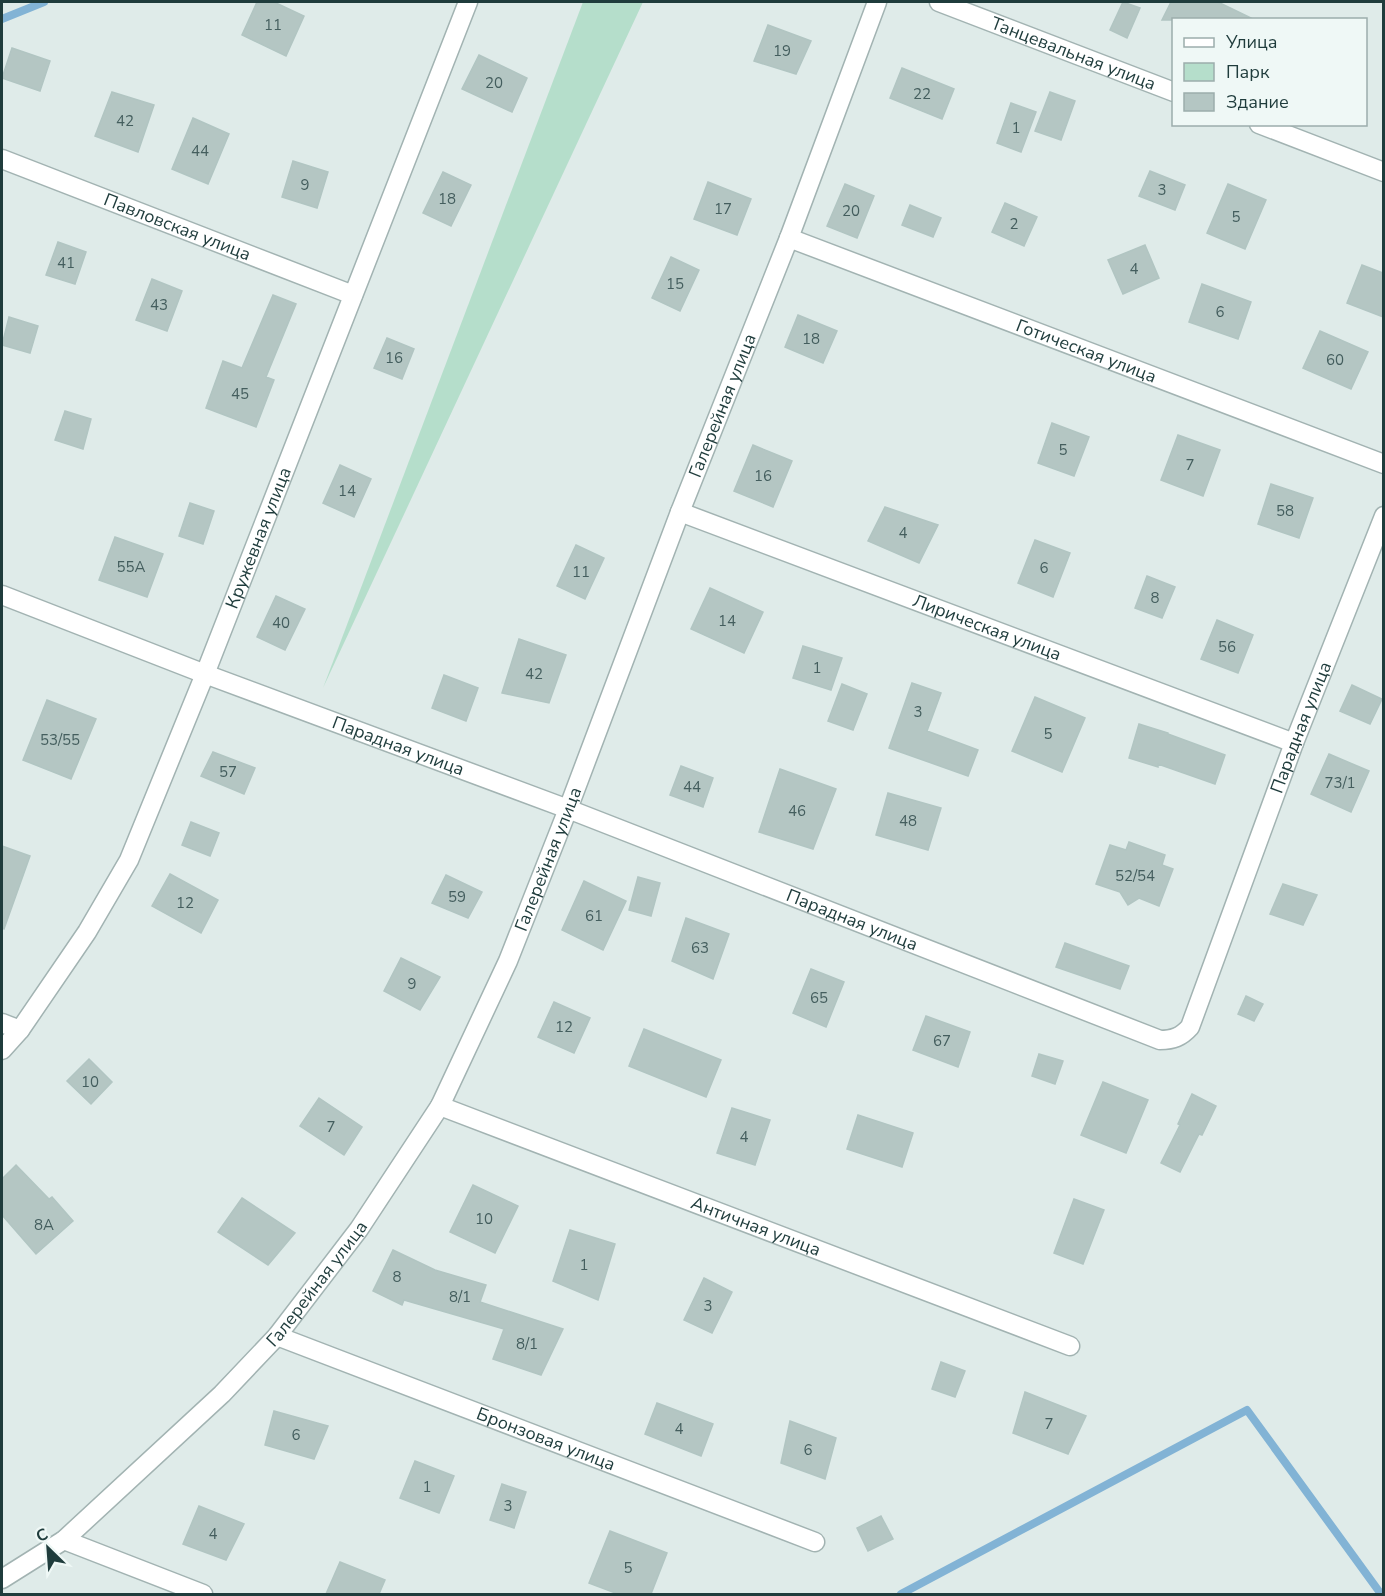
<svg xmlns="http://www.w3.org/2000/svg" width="1385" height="1596" viewBox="0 0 1385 1596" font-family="'Nunito Sans',sans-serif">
  <rect width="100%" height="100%" fill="#dfebe9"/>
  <!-- green -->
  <path fill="#b5decb" d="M583,2h60l-320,686z"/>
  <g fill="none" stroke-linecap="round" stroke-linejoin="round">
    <!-- stream -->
    <path stroke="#82b3d5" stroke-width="8" d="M2,19l42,-17
      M901,1594l346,-184 134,184"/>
  </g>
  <!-- building -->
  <path fill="#b4c6c3" stroke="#b1c5c2" stroke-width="1.5" d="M257,2h17l30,14 -18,40 -44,-21z
    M1123,2l17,6 -13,30 -17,-8z
    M1171,2h47l37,18h-93z
    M768,25l43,16 -15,33 -42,-13z
    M12,48l38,13 -10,30 -38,-13z
    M479,55l48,23 -15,34 -50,-23z
    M902,68l52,21 -12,30 -52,-21z
    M112,92l42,13 -16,47 -43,-16z
    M1050,92l25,9 -14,39 -26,-9z
    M1011,103l25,9 -15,40 -24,-9z
    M193,118l36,16 -21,50 -36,-15z
    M293,161l35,11 -11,36 -35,-11z
    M1150,171l35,14 -10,25 -36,-14z
    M443,172l28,13 -20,41 -28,-13z
    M708,182l43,17 -14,36 -43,-16z
    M845,184l29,12 -17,42 -30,-12z
    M1228,184l38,16 -21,49 -38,-16z
    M1005,203l32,14 -13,29 -32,-14z
    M910,205l31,13 -8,19 -31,-12z
    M58,242l28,10 -11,32 -29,-9z
    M1145,245l14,33 -36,16 -15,-34z
    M671,257l28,13 -19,41 -28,-13z
    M1362,265l21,8v44l-36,-14z
    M152,279l30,12 -15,40 -31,-11z
    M1202,284l49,18 -13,37 -49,-17z
    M273,295l23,9 -30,73 8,3 -18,47 -50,-19 17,-47 19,7z
    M798,315l39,16 -14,32 -38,-16z
    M9,317l29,9 -8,27 -28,-8z
    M1320,331l48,21 -17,37 -48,-21z
    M387,338l27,11 -12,30 -28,-11z
    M65,411l26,8 -8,30 -28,-9z
    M1052,423l37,14 -15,39 -36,-13z
    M1178,435l42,15 -17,46 -42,-16z
    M753,445l39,16 -19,46 -39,-16z
    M340,465l31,14 -17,38 -31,-14z
    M1271,484l42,14 -14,40 -41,-14z
    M190,503l24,8 -11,33 -24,-8z
    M885,507l53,18 -19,38 -51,-22z
    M115,537l48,17 -16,43 -48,-17z
    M1035,540l35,13 -17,44 -35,-14z
    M576,545l28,13 -19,41 -28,-13z
    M1147,576l28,11 -13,31 -27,-10z
    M710,588l53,24 -19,41 -53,-24z
    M276,596l29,13 -20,41 -28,-13z
    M1217,620l36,15 -15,38 -37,-14z
    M519,639l47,16 -17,48 -47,-10z
    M803,646l39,12 -11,32 -38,-12z
    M444,675l34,13 -12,33 -34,-13z
    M912,683l29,10 -14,38 51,19 -10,26 -79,-28z
    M842,684l25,10 -14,36 -25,-9z
    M1352,685l30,14 -12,25 -30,-13z
    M1035,697l50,21 -23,54 -50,-21z
    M47,700l49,19 -25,60 -48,-19z
    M1139,724l29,9v1l57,21 -10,29 -57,-20v3l-29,-9z
    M213,752l42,16 -11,26 -43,-18z
    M1329,754l40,17 -18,41 -40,-18z
    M681,766l32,12 -10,29 -33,-12z
    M780,769l56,20 -23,60 -54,-17z
    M888,793l53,15 -13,42 -52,-15z
    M191,822l28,11 -9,23 -28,-11z
    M1129,842l36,13 -3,10 11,4 -14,37 -20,-8 -11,7 -8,-13 -24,-8 14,-39 16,5z
    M2,846l28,10 -26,73 -2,-1z
    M170,874l48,26 -17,33 -49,-27z
    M446,875l36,17 -14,26 -36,-15z
    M638,877l22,6 -9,33 -22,-6z
    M584,881l42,20 -23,49 -41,-20z
    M1283,884l34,11 -14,30 -33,-11z
    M686,918l43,16 -16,45 -41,-18z
    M1065,943l64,23 -9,23 -64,-22z
    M401,958l39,19 -20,33 -36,-19z
    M811,969l33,13 -18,45 -33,-14z
    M1246,996l17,8 -9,17 -16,-7z
    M554,1002l36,16 -16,35 -36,-16z
    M926,1016l44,16 -12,35 -45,-17z
    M644,1029l77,31 -15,37 -77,-31z
    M1039,1054l24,7 -8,23 -23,-8z
    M89,1059l23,23 -21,22 -24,-23z
    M1103,1082l45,18 -22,53 -45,-18z
    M1192,1094l24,12 -14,29 -3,-1 -19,38 -19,-9 19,-38 -2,-1z
    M319,1098l43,29 -18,28 -44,-29z
    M732,1108l38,12 -15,45 -38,-12z
    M858,1115l55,18 -11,34 -55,-18z
    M16,1165l33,34 3,-2 21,24 -37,33 -34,-39v-36z
    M473,1185l45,21 -23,47 -45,-21z
    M242,1198l53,35 -27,32 -50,-33z
    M1074,1199l30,11 -21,54 -29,-11z
    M570,1230l45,14 -17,56 -45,-19z
    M393,1250l42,20 51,15 -6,17 83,27 -22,46 -48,-16 11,-30 -100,-29 -2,5 -29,-14z
    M704,1278l28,14 -20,41 -28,-13z
    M941,1362l24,9 -10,26 -23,-8z
    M1025,1392l61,24 -18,38 -55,-21z
    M657,1403l56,21 -12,32 -56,-22z
    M274,1411l54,15 -14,33 -49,-14z
    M790,1421l46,17 -11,41 -44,-16z
    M415,1461l39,15 -15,37 -39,-15z
    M502,1484l24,8 -12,36 -24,-8z
    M199,1506l45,18 -18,36 -43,-16z
    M881,1516l12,23 -25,12 -11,-23z
    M610,1531l57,22 -16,41h-33l-29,-11z
    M340,1562l45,18 -6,14h-53z"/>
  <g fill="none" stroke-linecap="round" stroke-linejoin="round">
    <!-- minor casing -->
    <g stroke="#a2b3b2" stroke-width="21">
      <g id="minor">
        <path id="s1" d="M939,2l235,90"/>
        <path d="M1259,124l125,48"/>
        <path id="s2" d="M2,159l351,136"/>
        <path id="s3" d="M789,238l595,226"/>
        <path id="s4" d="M680,512l614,231"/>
        <path id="s5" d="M2,595l203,79 363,135 592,231c13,0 21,-3 30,-13l104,-284 90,-227"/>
        <path d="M2,1023l18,7"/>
        <path id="s6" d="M2,1050l18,-20 67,-98 42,-72 76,-186 263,-672"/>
        <path id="s7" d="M440,1106l630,240"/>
        <path id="s8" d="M277,1336l538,206"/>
        <path d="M64,1540l139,54"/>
        <path id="s9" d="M2,1579l62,-39 158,-146 55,-58 82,-107 81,-123 68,-145 60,-152 112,-297 109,-274 88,-236"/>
      </g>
    </g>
    <!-- minor -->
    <use href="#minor" stroke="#fff" stroke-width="18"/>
  </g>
  <g text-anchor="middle" stroke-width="5" stroke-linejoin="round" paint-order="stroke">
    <!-- number labels -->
    <g font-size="15" fill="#445e5e">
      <text x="273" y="30">11</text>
      <text x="782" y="56">19</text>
      <text x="494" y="88">20</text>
      <text x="922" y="99">22</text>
      <text x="125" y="126">42</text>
      <text x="1016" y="133">1</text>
      <text x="200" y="156">44</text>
      <text x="305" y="190">9</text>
      <text x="1162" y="195">3</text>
      <text x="447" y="204">18</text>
      <text x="723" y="214">17</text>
      <text x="851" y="216">20</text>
      <text x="1236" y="222">5</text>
      <text x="1014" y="229">2</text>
      <text x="66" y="268">41</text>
      <text x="1134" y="274">4</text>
      <text x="675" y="289">15</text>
      <text x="159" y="310">43</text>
      <text x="1220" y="317">6</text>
      <text x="811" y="344">18</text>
      <text x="394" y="363">16</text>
      <text x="1335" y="365">60</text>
      <text x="240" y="399">45</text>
      <text x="1063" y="455">5</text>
      <text x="1190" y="470">7</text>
      <text x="763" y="481">16</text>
      <text x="347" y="496">14</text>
      <text x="1285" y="516">58</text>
      <text x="903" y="538">4</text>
      <text x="131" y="572">55А</text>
      <text x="1044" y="573">6</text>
      <text x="581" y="577">11</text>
      <text x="1155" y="603">8</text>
      <text x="727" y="626">14</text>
      <text x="281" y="628">40</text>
      <text x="1227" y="652">56</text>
      <text x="817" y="673">1</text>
      <text x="534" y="679">42</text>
      <text x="918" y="717">3</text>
      <text x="1048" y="739">5</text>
      <text x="60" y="745">53/55</text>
      <text x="228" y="777">57</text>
      <text x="1340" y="788">73/1</text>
      <text x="692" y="792">44</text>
      <text x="797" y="816">46</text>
      <text x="908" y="826">48</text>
      <text x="1135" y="881">52/54</text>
      <text x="457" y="902">59</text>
      <text x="185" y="908">12</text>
      <text x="594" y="921">61</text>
      <text x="700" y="953">63</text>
      <text x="412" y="989">9</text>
      <text x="819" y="1003">65</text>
      <text x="564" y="1032">12</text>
      <text x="942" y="1046">67</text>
      <text x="90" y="1087">10</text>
      <text x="331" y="1132">7</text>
      <text x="744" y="1142">4</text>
      <text x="484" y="1224">10</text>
      <text x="44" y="1230">8А</text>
      <text x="584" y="1270">1</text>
      <text x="397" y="1282">8</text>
      <text x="460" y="1302">8/1</text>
      <text x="708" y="1311">3</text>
      <text x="527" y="1349">8/1</text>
      <text x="1049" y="1429">7</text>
      <text x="679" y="1434">4</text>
      <text x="296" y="1440">6</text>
      <text x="808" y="1455">6</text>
      <text x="427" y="1492">1</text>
      <text x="508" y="1511">3</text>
      <text x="213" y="1539">4</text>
      <text x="628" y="1573">5</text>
    </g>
    <!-- street labels -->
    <g font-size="18" fill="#1f3c3c" stroke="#eff8f6">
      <text dy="6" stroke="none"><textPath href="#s1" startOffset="144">Танцевальная улица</textPath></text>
      <text dy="6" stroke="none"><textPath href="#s2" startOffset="188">Павловская улица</textPath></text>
      <text dy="6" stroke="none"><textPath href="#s3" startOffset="318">Готическая улица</textPath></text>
      <text dy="6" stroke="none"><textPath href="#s9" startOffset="1406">Галерейная улица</textPath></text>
      <text dy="6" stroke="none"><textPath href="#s6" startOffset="576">Кружевная улица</textPath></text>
      <text dy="6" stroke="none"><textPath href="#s4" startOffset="328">Лирическая улица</textPath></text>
      <text dy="6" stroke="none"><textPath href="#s5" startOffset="1594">Парадная улица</textPath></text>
      <text dy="6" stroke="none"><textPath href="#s5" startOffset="424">Парадная улица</textPath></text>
      <text dy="6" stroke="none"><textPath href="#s9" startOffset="920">Галерейная улица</textPath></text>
      <text dy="6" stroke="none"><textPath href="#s5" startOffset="910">Парадная улица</textPath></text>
      <text dy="6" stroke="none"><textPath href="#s7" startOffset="338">Античная улица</textPath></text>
      <text dy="6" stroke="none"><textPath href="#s9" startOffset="434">Галерейная улица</textPath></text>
      <text dy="6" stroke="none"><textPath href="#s8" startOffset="288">Бронзовая улица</textPath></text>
    </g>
  </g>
  <!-- border -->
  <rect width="1385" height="1596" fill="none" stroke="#1f3c3c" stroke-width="6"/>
  <!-- legend -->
  <rect x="1172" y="18" width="195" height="108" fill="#eff8f6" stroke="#9cadac" stroke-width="1.5"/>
  <rect x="1184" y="38" width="30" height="9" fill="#ffffff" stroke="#9cadac" stroke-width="1.5"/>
  <text x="1226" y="48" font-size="18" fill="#1f3c3c">Улица</text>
  <rect x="1184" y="63" width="30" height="18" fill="#b5decb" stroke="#9cadac" stroke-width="1.5"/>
  <text x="1226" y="78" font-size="18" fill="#1f3c3c">Парк</text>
  <rect x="1184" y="93" width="30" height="18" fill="#b4c6c3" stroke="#9cadac" stroke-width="1.5"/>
  <text x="1226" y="108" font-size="18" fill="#1f3c3c">Здание</text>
  <!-- north arrow -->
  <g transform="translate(48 1548) rotate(335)" stroke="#eff8f6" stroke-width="4.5" paint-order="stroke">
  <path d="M0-4.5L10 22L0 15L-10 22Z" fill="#1f3c3c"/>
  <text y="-9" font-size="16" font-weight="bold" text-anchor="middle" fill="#1f3c3c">С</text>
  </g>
</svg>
